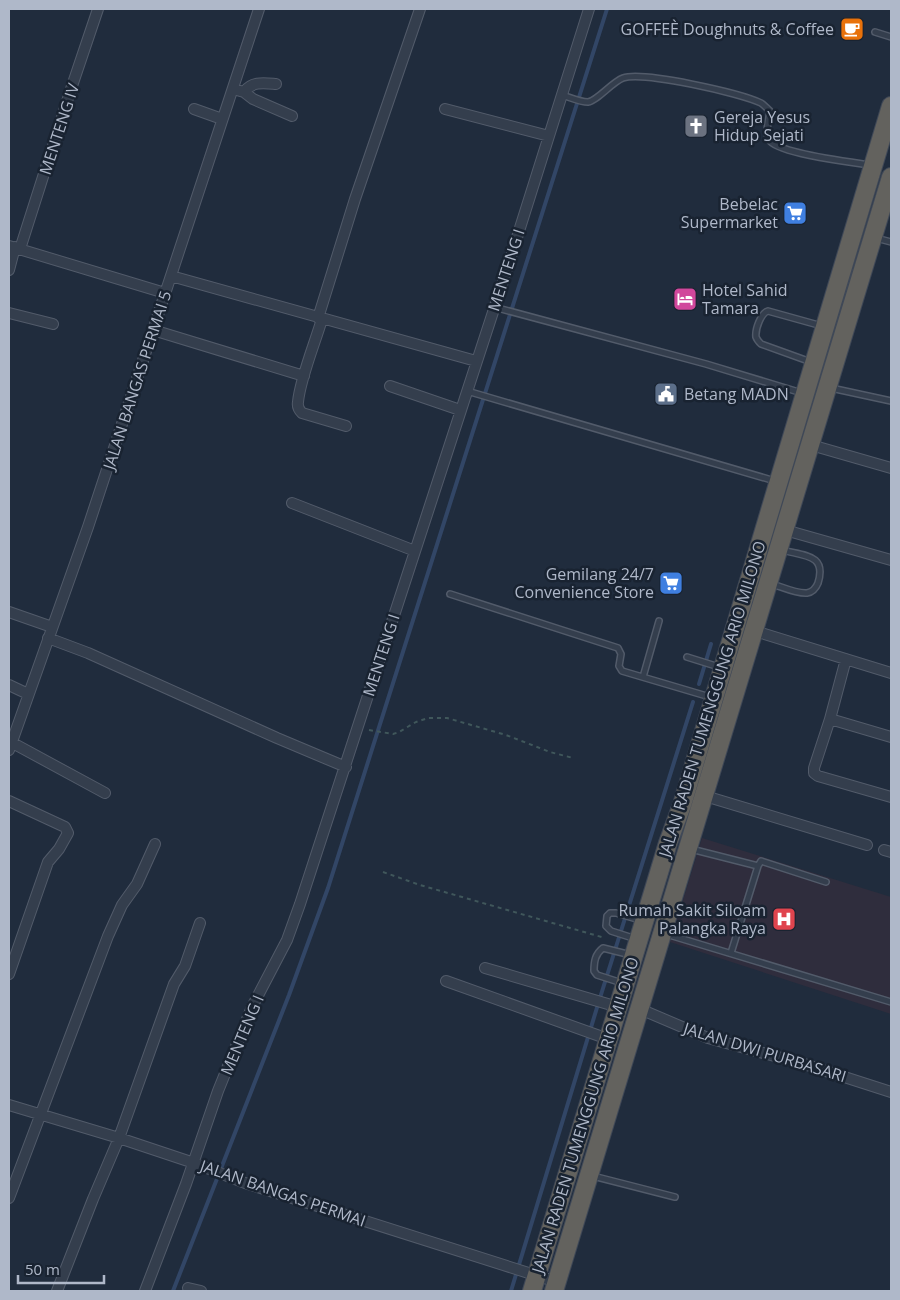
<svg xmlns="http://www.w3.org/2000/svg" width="900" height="1300" viewBox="0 0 900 1300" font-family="'Open Sans',sans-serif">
  <rect width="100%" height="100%" fill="#202c3d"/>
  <!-- medical -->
  <path fill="#2f2d3d" d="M702,838l189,59v117l-221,-72z"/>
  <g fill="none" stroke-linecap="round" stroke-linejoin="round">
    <!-- stream -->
    <path stroke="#324666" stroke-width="4" d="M699,684l12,-40
      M173,1291l116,-296 39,-107 279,-879
      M511,1291l88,-290 94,-299"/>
    <!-- service casing -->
    <g stroke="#525b6a" stroke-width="8">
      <path id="service" d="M875,32l16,5
        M562,95c7,2 18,7 26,7 9,-1 24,-20 35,-24 20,-7 117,15 138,25 3,2 6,5 9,8 -1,9 -6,23 0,30 12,13 80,21 100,24
        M876,238l15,4
        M494,307l212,57 96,29
        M811,362l-50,-18c-3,-3 -4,-4 -5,-7 -1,-8 5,-24 12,-26l54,15
        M831,388l60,13
        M467,391l308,90
        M772,584c10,3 25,10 35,9 6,-1 9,-5 11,-10 9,-29 -14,-27 -36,-33
        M450,594l168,54 3,6 -2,12 3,5 88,26
        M687,657l32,10
        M643,677l16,-56
        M691,849l67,17
        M666,934l225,68
        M636,939l-25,-8 -5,-5 1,-10 3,-3h6l24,7
        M731,953l27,-87 3,-5 65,21
        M622,983l-25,-8 -3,-4c0,-9 1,-17 9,-23l28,7
        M593,1176l82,21"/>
    </g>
    <!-- minor casing -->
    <g stroke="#525b6a" stroke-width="12">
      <path id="minor" d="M233,89l11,3 9,7 39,17
        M244,92c8,-11 20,-9 32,-8
        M194,109l28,10
        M445,109l104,27
        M9,246l156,47
        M20,249l50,-157 28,-83
        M9,270l6,-23
        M171,276l305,85
        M9,313l44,11
        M318,318l37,-119 65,-190
        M322,319c-7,24 -22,60 -24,83 -1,5 1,8 4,11l44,13
        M153,330l151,46
        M390,386l70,24
        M811,445l80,23
        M292,503l123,48
        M785,530l106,30
        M9,612l43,15
        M755,631l136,42
        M48,638l40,15 189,85 69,29
        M846,659l-16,60 -16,49v5l4,3 73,21
        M9,685l19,9
        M830,719l61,18
        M9,741l96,52
        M9,750l79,-223 171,-518
        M705,796l162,49
        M9,801l56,26 3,6 -9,16 -11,13 -39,112
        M884,850l7,2
        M485,968l133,39
        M446,981l162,58
        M640,1009l68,29 96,26 87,28
        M9,1105l110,33 75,25 51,20 312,99
        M9,1198l99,-262 14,-31 15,-21 18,-40
        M188,1288l13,3
        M57,1291l36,-92 26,-61 55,-154 11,-18 15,-43
        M145,1291l41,-107 32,-93 34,-84 35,-67 13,-36 208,-638 81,-257"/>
    </g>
    <!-- trunk casing -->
    <g stroke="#3f4857" stroke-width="20">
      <path id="trunk" d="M532,1291l136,-448 14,-38 209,-699
        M554,1291l337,-1114"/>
    </g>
    <!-- path -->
    <path stroke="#40575b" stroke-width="2" stroke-dasharray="4 4" stroke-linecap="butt" d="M369,730l24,4 6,-2 17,-10 12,-4h19l59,17 44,17 23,6
      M383,872l37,13 185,53"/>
    <!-- service -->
    <use href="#service" stroke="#343e4d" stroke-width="5"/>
    <!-- minor -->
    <use href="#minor" stroke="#343e4d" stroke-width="10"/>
    <!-- trunk -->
    <use href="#trunk" stroke="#63625e" stroke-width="18"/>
  </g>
  <!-- icons -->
  <defs>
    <g id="cafe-square" transform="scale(1.25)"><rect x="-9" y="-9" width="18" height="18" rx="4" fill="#e8710a" stroke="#192331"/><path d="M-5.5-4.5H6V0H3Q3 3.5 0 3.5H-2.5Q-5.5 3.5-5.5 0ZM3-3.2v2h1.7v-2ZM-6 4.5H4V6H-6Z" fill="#fff"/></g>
    <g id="church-square" transform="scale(1.25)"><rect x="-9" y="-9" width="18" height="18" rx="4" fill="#6b7280" stroke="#192331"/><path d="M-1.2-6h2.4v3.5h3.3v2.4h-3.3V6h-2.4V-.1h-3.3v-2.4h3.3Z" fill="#fff"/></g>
    <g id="supermarket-square" transform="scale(1.25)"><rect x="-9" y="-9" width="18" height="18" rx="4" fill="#3f7fe0" stroke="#192331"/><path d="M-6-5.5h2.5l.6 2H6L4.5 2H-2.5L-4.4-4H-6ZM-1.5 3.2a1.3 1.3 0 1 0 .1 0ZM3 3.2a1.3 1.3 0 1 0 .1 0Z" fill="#fff"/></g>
    <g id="hotel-square" transform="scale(1.25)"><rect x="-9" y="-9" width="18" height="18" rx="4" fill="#d1479c" stroke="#192331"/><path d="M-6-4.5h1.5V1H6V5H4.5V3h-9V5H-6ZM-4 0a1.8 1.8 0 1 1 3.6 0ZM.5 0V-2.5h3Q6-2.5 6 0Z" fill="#fff"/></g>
    <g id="civic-square" transform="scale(1.25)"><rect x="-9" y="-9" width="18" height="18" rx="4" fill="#5c6f8a" stroke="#192331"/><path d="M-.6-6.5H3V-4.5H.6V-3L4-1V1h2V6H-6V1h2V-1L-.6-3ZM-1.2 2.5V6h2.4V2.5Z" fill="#fff"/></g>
    <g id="hospital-square" transform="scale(1.25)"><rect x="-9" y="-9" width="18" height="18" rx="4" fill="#e0444e" stroke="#192331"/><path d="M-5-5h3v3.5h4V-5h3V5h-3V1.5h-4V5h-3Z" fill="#fff"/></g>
  </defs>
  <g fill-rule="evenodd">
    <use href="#cafe-square" x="852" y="29"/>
    <use href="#church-square" x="696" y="126"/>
    <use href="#supermarket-square" x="795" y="213"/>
    <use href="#hotel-square" x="685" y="299"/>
    <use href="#civic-square" x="666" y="394"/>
    <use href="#supermarket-square" x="671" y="583"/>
    <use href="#hospital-square" x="784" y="919"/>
  </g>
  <g text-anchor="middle" stroke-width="5" stroke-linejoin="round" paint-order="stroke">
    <!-- poi labels -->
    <g font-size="16" fill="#afb8c9" stroke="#192331" text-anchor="end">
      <text x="834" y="35">GOFFEÈ Doughnuts &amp; Coffee</text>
      <text x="714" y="123" text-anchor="start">Gereja Yesus<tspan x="714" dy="18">Hidup Sejati</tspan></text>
      <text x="778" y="210">Bebelac<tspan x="778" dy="18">Supermarket</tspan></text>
      <text x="702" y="296" text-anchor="start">Hotel Sahid<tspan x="702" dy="18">Tamara</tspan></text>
      <text x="684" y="400" text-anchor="start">Betang MADN</text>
      <text x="654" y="580">Gemilang 24/7<tspan x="654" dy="18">Convenience Store</tspan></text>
      <text x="766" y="916">Rumah Sakit Siloam<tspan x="766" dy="18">Palangka Raya</tspan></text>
    </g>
    <!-- street labels -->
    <g font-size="16" fill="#afb8c9" stroke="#192331">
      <text transform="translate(59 129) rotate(-72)" y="6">MENTENG IV</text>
      <text transform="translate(506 270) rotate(-72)" y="6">MENTENG I</text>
      <text transform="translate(137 380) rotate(-72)" y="6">JALAN BANGAS PERMAI 5</text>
      <text transform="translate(381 655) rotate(-72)" y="6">MENTENG I</text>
      <text transform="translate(712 699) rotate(-73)" y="6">JALAN RADEN TUMENGGUNG ARIO MILONO</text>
      <text transform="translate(242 1035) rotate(-67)" y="6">MENTENG I</text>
      <text transform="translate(765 1052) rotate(17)" y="6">JALAN DWI PURBASARI</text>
      <text transform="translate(585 1115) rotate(-73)" y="6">JALAN RADEN TUMENGGUNG ARIO MILONO</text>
      <text transform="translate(283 1193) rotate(19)" y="6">JALAN BANGAS PERMAI</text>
    </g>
  </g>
  <!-- border -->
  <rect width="900" height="1300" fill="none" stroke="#afb8c9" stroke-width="20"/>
  <!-- scale -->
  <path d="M18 1275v8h86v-8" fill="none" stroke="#afb8c9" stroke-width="2.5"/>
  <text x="25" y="1275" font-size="15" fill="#afb8c9" stroke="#192331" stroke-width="4" paint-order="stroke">50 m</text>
</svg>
